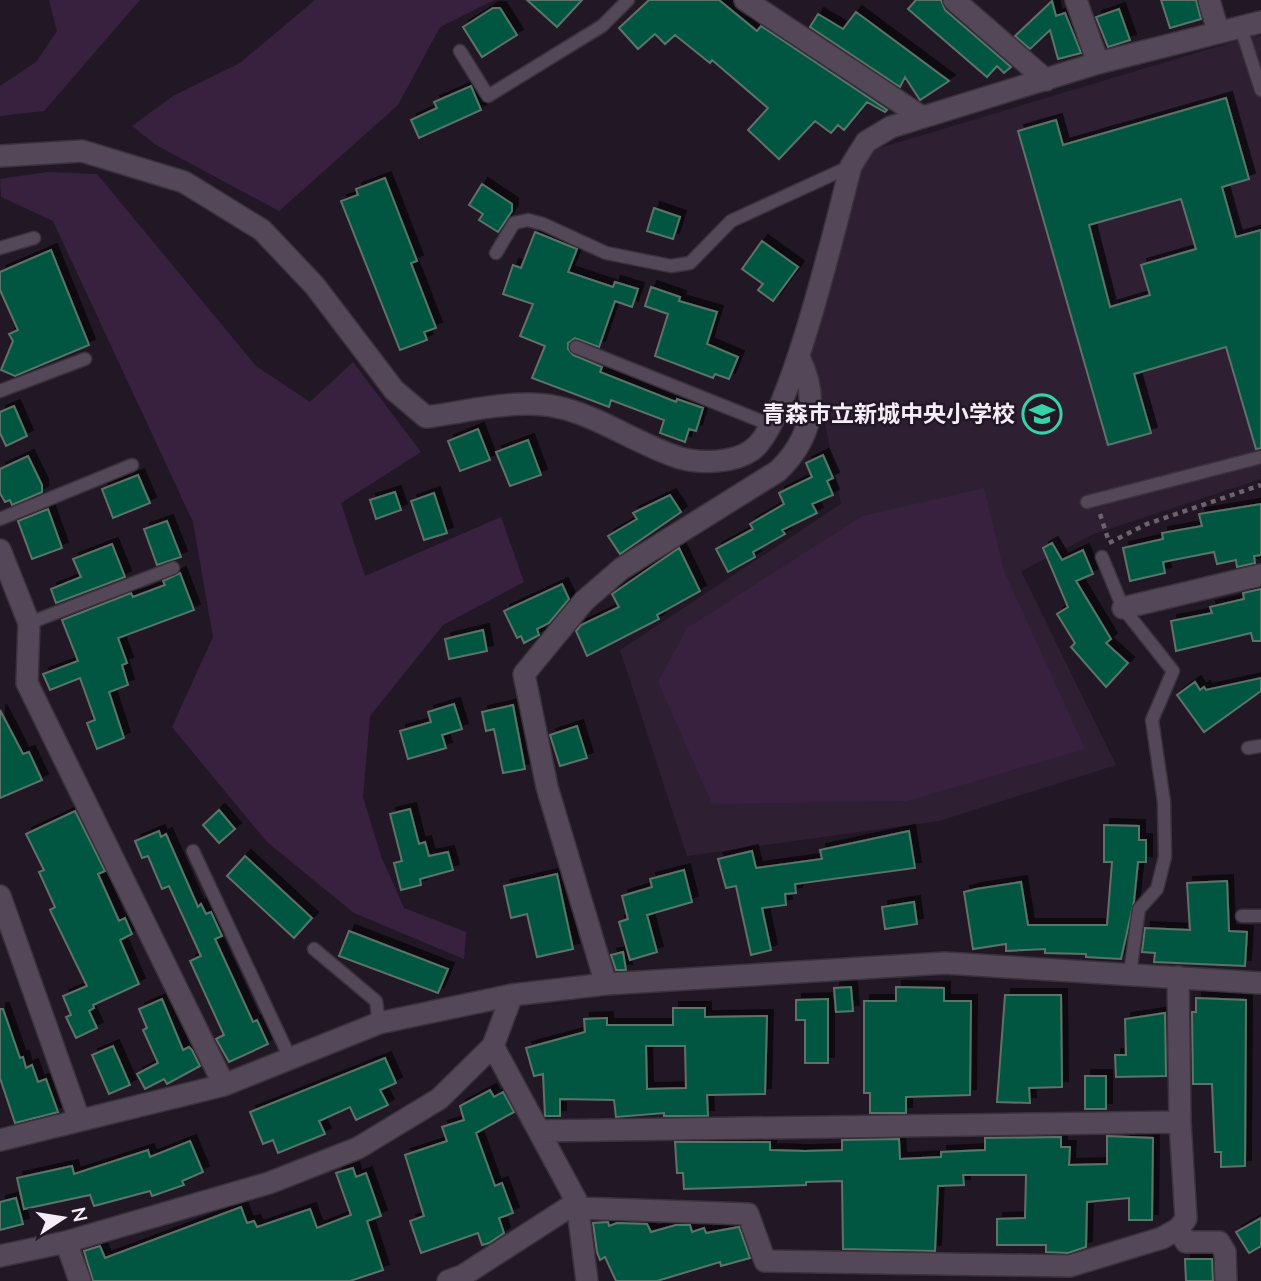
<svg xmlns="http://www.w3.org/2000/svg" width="1261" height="1281" viewBox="0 0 1261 1281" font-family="Lato,'Noto Sans JP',sans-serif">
  <defs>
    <filter id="shadow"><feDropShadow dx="6" dy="-6" stdDeviation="0" flood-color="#0009"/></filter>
  </defs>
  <rect width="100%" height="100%" fill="#221825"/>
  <!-- built -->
  <path fill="#2e1f32" d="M1256,35l5,1v443l-167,55 -73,37 95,194 -177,56 -252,35 -67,-206 221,-146 -31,-156 52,-180 11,-18z"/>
  <!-- green -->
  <path fill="#38213e" d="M49,0h91l-96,111 -44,5v-30l36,-24 21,-31z
    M315,0h179l-54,27 -42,78 -119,106 -123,-66 -24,-19 41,-30 67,-33z
    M47,172l50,2 159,192 54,36 43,-40 68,90 -80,51 24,73 136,-59 23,65 -81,43 -73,91 -7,81 18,59 23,52 62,24 -2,27 -110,-46 -87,-71 -95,-115 41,-90 -20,-115 -140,-301 -52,-24 -1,-18z
    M984,488l20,83 81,178 -178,52 -195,3 -54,-122 29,-54 175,-112z"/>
  <!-- building -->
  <path fill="#025641" stroke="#5c736a" stroke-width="2" fill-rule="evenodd" filter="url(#shadow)" d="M527,0h55l-25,27z
    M649,0h70l38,31 4,-5 126,84 -2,2 -18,-10 -23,28 -6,-5 -7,8 -16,-12 -36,38 -31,-29 20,-22 -56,-48 -2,3 -35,-28 -10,9 -10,-10 -17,15 -19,-21z
    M916,0h25l4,10 66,57 -7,6 -7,-7 -10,11 -79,-68z
    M1161,0h35l5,19 -31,9z
    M1052,1l4,15 9,-3 16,40 -23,6 -8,-29 -20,19 -15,-13z
    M493,8h7l17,27 -35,22 -19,-30z
    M1119,9l11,31 -22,7 -12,-30z
    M856,12l93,69 -29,19 -15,-23 -5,10 -90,-60 8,-13 25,15z
    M471,86l10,24 -62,28 -8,-18 26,-12 -3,-6z
    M1226,98l23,81 -27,8 14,50 25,-7v218l-5,1 -30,-102 -92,27 17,59 -43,12 -90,-314 38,-11 7,25zM1181,199l15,50 -55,16 9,30 -40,12 -21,-82z
    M385,178l32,83 -6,2 25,65 -12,4 3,8 -27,10 -59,-149 17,-6 -2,-6z
    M482,184l30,20v7l-14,21 -19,-12 4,-6 -14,-9z
    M654,208l26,9 -7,22 -26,-8z
    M535,232l42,17 -9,23 45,15 2,-5 23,7 -6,18 -17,-6 -16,46 -24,-9 -7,5v6l5,6 29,12 -2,5 76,30 1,-3 26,9 -7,23 -7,-2 -4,13 -25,-9 4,-13 -53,-20 -2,7 -77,-29 13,-32 -25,-10 13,-32 -30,-10 10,-29 8,3z
    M762,241l36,26 -25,34 -15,-11 5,-6 -21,-15z
    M51,250l38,95 -74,31 -14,-6 12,-29 -4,-7 9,-4 -18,-40v-18z
    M651,287l29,10 -1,4 38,11 -10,32 31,13 -9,22 -14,-5 -2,4 -58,-22 13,-42 -23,-8z
    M14,406l13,30 -21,10 -6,-13v-21z
    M478,429l12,31 -30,11 -12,-30z
    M528,440l13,35 -31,11 -14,-34z
    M823,455l10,23 -6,3 6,14 -21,9 5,9 -35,17 3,4 -32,18 2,5 -27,15 -12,-23 37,-20 -3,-5 34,-20 -5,-11 33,-16 -6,-14z
    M28,456l14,29v7l-30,13 -2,-5 -5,2 -5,-9v-24z
    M138,475l12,28 -37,15 -11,-29z
    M395,492l6,18 -25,9 -6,-19z
    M434,493l13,40 -23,7 -13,-39z
    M670,495l11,17 -61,42 -12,-18 29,-17 -4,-6z
    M1261,504v51l-7,1 1,7 -18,4 -1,-7 -19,4 -3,-12 -51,10 2,11 -35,8 -7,-33 40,-9 -1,-6 40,-7 -3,-12z
    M48,509l14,39 -30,11 -14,-38z
    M167,521l14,36 -24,8 -13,-36z
    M1052,543l10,17 21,-10 10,24 -17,7 35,58 -5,4 22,20 -22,24 -35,-40 4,-4 -18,-29 11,-7 -25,-59z
    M112,544l13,33 -69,26 -5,-14 30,-12 -8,-18z
    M679,548l21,43 -43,24 2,4 -72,37 -11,-25 5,-6 38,-18 -7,-13z
    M180,573l14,37 -76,28 9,25 -5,2 6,20 -19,7 15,46 -27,11 -10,-26 8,-3 -15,-42 -30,12 -7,-16 35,-13 -16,-41 69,-27 2,4 32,-12 -2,-4z
    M562,584l7,15 -20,24 -12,6 2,6 -15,8 -3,-7 -4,2 -13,-27z
    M1261,589v52h-8l-2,-8 -75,18 -5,-30 41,-8 -2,-6 34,-8 -1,-6z
    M483,630l4,21 -38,8 -4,-20z
    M1261,678v13l-57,41 -27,-37 18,-13 5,8 4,-3 2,3z
    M454,704l8,25 -20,6 4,13 -38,11 -8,-28 31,-9 -3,-10z
    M513,705l12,64 -22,4 -9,-44 -8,2 -4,-19z
    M0,710l23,44 6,-2 13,28 -42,18z
    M577,726l10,32 -27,8 -10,-31z
    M410,809l9,35 6,-2 4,14 19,-4 5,18 -33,9 1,6 -20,5 -7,-27 8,-2 -12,-47z
    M219,810l16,19 -16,14 -16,-18z
    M75,811l30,60 -7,3 21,47 6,-3 7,16 -12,6 19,44 -46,21 1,3 -5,3 8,17 -21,10 -10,-21 5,-2 -8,-19 24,-10 -37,-76 5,-3 -16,-35 5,-2 -18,-36z
    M1104,825l35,1v14h7v22h-8l-4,39 -13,58 -35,-2v-3l-41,-1v-4l-39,2v-7l-33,5 -9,-57 12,-3 45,-7 7,43h79l5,-63h-8z
    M159,831l2,6 5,-3 32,73 3,-3 5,10 5,-2 11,24 -7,3 38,83 4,-2 11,24 -39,18 -13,-23 8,-4 -34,-74 11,-5 -32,-70 -7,3 -14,-33 -6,2 -7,-17z
    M909,831l6,37 -120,16 1,9 -11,1 1,11 -24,3 9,42 -20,5 -15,-69 -10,2 -8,-29 34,-8 4,17 66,-9 -2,-9z
    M245,856l67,62 -18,20 -67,-62z
    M684,870l8,32 -45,13 10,37 -27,8 -11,-38 9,-3 -6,-23 30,-9 -2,-8z
    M557,874l16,75 -36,8 -10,-43 -16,4 -7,-32z
    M1227,881l2,50 18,1 -2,34 -91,-4 1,-9 -13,-1 3,-24 45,2 -3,-47z
    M914,902l3,22 -32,5 -3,-22z
    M349,931l99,38 -10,24 -99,-37z
    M623,952l3,18h-10l-5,-15z
    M851,987l2,24 -17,1 -2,-24z
    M896,987l48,1v13h27l-1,94 -64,2v16h-36v-20h-6v-92h32z
    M1005,995h56l1,92 -33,1 1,15 -33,-1z
    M1196,998l50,2 -1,166 -24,1v-15h-6l-3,-68h-19l-1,-72h4z
    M162,999l21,51 6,-3 3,3 8,16 -33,18 -3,-5 -19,10 -8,-15 21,-11 -15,-33 4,-2 -8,-19z
    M828,999v64h-23v-43h-9v-20z
    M673,1008h32v9l62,-1 -2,78 -58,1 1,21h-44v-3l-48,4 -2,-17 -54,-1v17h-15l-2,-42 -9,2 -8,-28 59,-16 -1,-13 23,-1v7h66zM646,1046h39l1,42 -39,1z
    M0,1009h3l17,49 3,-1 3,11 6,-3 6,17 8,-3 12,33 -43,11 -15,-45z
    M1165,1013l1,63 -50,1 -1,-22h11l-1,-36z
    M113,1046l17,39 -21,9 -17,-39z
    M385,1058l11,25 -16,7 8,15 -32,15 -6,-13 -31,14 6,13 -47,19 -5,-13 -10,4 -13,-32z
    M1085,1076h21v33h-21z
    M490,1090l4,7 9,-5 11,20 -38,21 19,53 7,-3 11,30 -14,5 5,15 -15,10 -7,2 -4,-12 -57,20 -11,-32 14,-5 -19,-61 42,-14 -5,-14 22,-7 -4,-14z
    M1107,1136l46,2 -1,82h-23v-22l-42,4 -1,45 -18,6 -22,-1v-7h-49v-26l28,-1 1,-43h-63l1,10 -26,1 -3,65 -92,-2 -1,-68 -36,1v3l-122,4 -1,-16h-6l-2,-31h95v8l35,1 37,-1v-10l57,-1 1,20 41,-2v-5l44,-2v-12l76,-1v10h9l-1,18 38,-1z
    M190,1141l13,31 -21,9 2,4 -32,11 -2,-5 -56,15 -4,-11 -66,14 -7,-31 55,-12 2,8 74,-24 2,7z
    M353,1168l3,9 10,-4 15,43 -14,5 16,49 -33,11h-257l-9,-30 16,-5 5,12 136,-51 6,16 7,-2 3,6 53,-18 7,19 34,-13 -15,-42z
    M16,1198l7,26 -23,6v-28z
    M1261,1218v28l-12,7 -13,-21z
    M608,1222l1,4 8,-3 30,1 4,8 25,-7h14l2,7 12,-4 2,5 33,-6 11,31 -29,8 -1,-4 -63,19h-41l-11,-24 -5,3 -3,-8 -4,-29z
    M1185,1259h27l1,22h-27z"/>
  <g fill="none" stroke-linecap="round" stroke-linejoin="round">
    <!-- lane casing -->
    <g stroke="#3a323c" stroke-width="15">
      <path id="lane" d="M1240,25l21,65
        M460,51l28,45 114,-70 26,-26
        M0,248l34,-10
        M496,253l18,-30 14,-3 15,4 63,29 65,13 19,-3 41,-42 120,-55
        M576,347l195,78
        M0,391l85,-32
        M1087,502l174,-45
        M0,519l132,-54
        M1102,557l21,51 50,63 -21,49 12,82 1,55 -8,32 -18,20 -9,64
        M29,623l144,-55
        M1248,748l13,-2
        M193,851l98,209
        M1242,916h19
        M314,949l62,52 3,22"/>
    </g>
    <!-- street casing -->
    <g stroke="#3a323c" stroke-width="24">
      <path id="street" d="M745,0l177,117
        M954,0l92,80
        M1076,0l22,63
        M1209,0l9,31
        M0,156l82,-5 102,31 78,48 53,56 79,104 32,27c41,-5 90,-19 131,-10 43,9 81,38 123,51 21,6 54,5 72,-8 38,-26 85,-232 99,-284l15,-24 25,-15 207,-64 163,-41
        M0,550l29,73 -2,60 197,402
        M1123,608l138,-33
        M0,896l79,223
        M1178,977l2,145 6,97 -8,10
        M606,984l-59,-197 -23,-113 60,-73 37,-32 157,-98c34,-33 42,-71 21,-114
        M493,1046l84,156 10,79
        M540,1131l640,-9
        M0,1140l224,-55 155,-62 133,-28 94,-11 339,-21 316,20
        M578,1208l170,6 17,47 305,5 92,-28 16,-9 8,13h33l6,10 1,29
        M66,1242l14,39
        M0,1256l66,-14 203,-59 89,-35 81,-49 54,-53 19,-51
        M448,1281l14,-5 115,-74"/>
    </g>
    <!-- path -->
    <path stroke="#6c636f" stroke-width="4.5" stroke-dasharray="5 5" stroke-linecap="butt" d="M1100,514l9,28
      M1109,543l38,-19 114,-39"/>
    <!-- lane -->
    <use href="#lane" stroke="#544858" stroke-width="12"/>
    <!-- street -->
    <use href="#street" stroke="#544858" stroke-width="21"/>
  </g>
  <!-- icons -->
  <defs>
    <g id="school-ring" transform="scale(2.0125)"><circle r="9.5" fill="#221825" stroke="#34d4a8" stroke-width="1.5"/><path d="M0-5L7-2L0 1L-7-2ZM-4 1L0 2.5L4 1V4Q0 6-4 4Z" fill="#34d4a8"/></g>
  </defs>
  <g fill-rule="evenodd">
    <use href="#school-ring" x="1042" y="414"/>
  </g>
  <g text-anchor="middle" stroke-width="5" stroke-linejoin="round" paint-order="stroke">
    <!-- poi labels -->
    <g font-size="23" font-weight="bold" fill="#f4ecf6" stroke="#221825" text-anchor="end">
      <text x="1015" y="422">青森市立新城中央小学校</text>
    </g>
  </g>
  <!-- north arrow -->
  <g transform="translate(63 1218) rotate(78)" stroke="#221825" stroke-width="5" paint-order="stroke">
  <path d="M0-5L12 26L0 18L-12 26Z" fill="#f4ecf6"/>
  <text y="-10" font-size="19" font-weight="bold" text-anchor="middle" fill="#f4ecf6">N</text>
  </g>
</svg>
